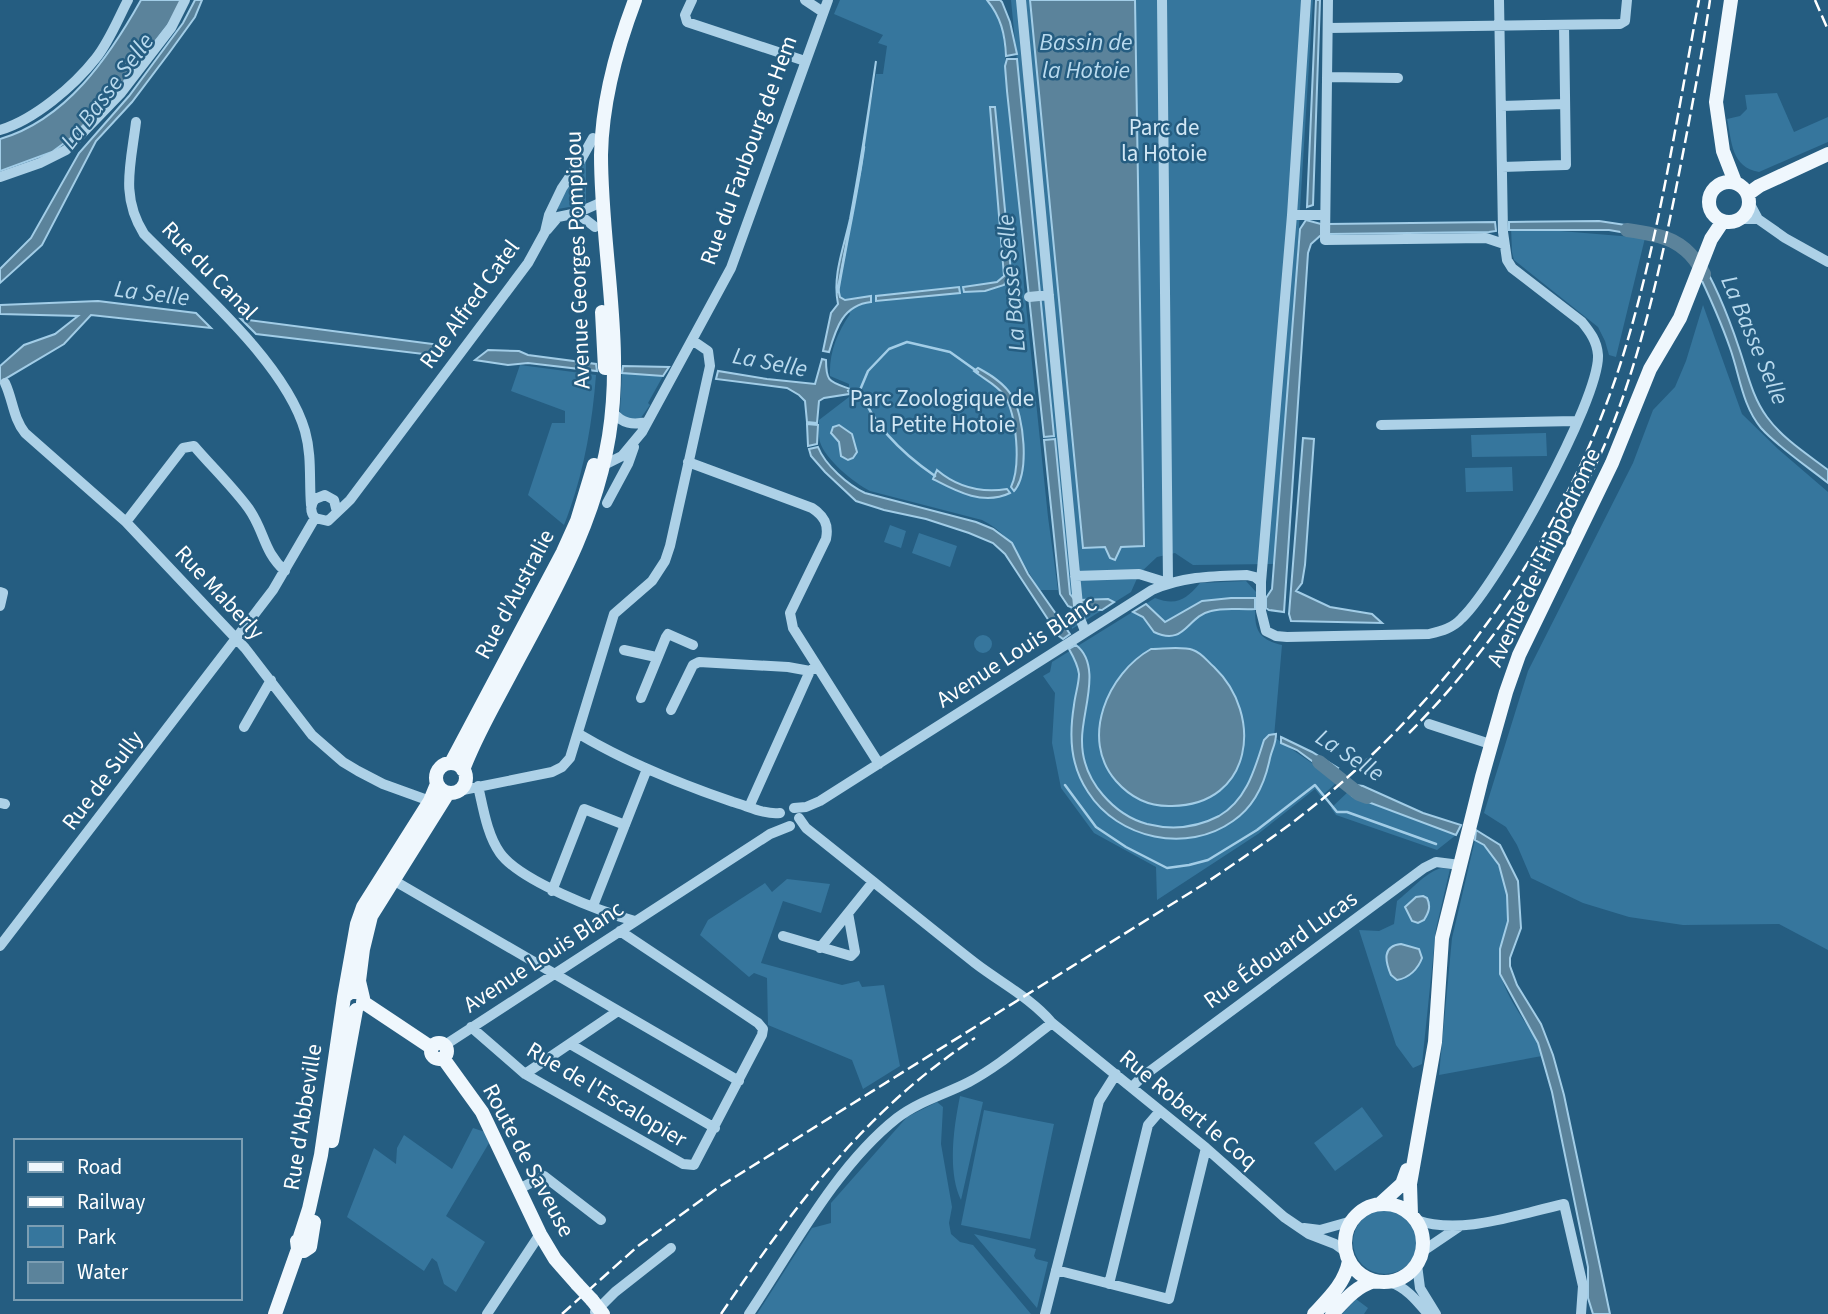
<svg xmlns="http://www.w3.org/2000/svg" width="1828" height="1314" viewBox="0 0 1828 1314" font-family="'Source Sans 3',sans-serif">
  <rect width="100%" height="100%" fill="#255d81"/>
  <!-- green -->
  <path fill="#36769d" d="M840,0h149l12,18 15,139 8,129 24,231 10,73h-18c-20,-29 -25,-53 -58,-70l-112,-29c-16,-8 -45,-32 -50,-49 -2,-7 -1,-15 -1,-22l30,-23v-13l-19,-8c-1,-23 7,-43 20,-62l-12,-22 38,-218h7l4,-28 -9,-3 5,-8 -49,-21z
    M1011,0h302l-35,564 -85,1 -18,-12 -18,4 -18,17 -8,18 -59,37z
    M1777,93l17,39 34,-15v25l-69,30c-28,-5 -27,-30 -32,-53l13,-3 7,-7 -2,-14z
    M586,160v44l-28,5 2,-11z
    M1511,227l134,11 -29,119 -7,-2 -4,-14 -7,-14 -84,-67 -2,-8z
    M1703,305l39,109 36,35 50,43v458l-49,-26 -96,1 -54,-8 -46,-14 -52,-25 -14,-33 -11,-18 -22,-14 44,-142 105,-208 20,-53 22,-23 11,-26z
    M520,365l76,10c-4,52 -13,102 -32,150l-36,-30 24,-72h13v-12l-54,-20z
    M622,373l41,3 -15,27 2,2 -10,14 -13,1 -7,-8z
    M1546,433l1,23 -75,1 -1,-22z
    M1512,467l1,24 -47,1 -1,-24z
    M890,525l16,6 -5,17 -17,-6z
    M919,533l38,13 -7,21 -38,-14z
    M1246,581l10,11c-1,28 -6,46 26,53l-8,92 64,44 -17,16 -6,-8 -57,45 -101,66 -1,-33 -62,-34 -33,-45 -9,-45 3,-50 -12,-17 7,-4 2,-10 103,-64c21,8 31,2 45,-15z
    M974 644a9 9 0 1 1 18 0a9 9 0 1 1-18 0Z
    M1349,791l3,5 104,39 -19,15 -101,-35 -5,-7z
    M1475,840c26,14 37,54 32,82 -2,17 -12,37 -6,54 7,24 25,46 37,67l4,13 -103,19 13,-137z
    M1441,868l9,1 -14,60 -14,135 -9,4 -17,-23 -37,-115 20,1 15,-7 3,-23c13,-10 29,-29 44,-33z
    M787,879l43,5 -9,29 -38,-12 -22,62 81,22 17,-4 3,6 22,-2 16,81 -37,23 -11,-29 -84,-35 -1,-47 -13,-5 -5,4 -49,-42 8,-15 57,-37 7,9z
    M960,1096l23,6 -22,98c-14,-29 -7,-74 -1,-104z
    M937,1102l6,5 -2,37 11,63 -3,16 2,11 9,8 13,3 58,69h-274l55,-86 19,-5v-20l76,-86z
    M1362,1107l21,29 -48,35 -21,-28z
    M984,1110l70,14 -24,115 -69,-14z
    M473,1128l12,4 4,11 -43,73 39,26 -29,50 -12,-8 -7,-22 -5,-4 -8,13 -77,-54 27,-69 22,16 1,-16 7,-13 48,34z
    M1353 1242a32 32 0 1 1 64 0a32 32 0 1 1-64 0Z
    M974,1234l62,15 -2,7 2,3 12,3 -11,46z
    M1356,1299l12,9 -4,6h-22z"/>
  <!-- water -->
  <path fill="#5b839b" stroke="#a2cde7" stroke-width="2" d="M141,0h42l-5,12 -61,78 -46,48 -19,14 -52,19v-32c66,-19 109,-82 141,-139z
    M195,0h7l-7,17 -26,36 -37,49 -36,39 -54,104 -42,38v-14l31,-31 48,-85 50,-57 54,-73z
    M987,0h13l2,2 8,20 7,32 -11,2c-1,-22 -5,-39 -19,-56z
    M1030,0h105l9,546 -23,1 -6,13 -5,-2 -5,-11 -22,1z
    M1316,0h4l-7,205 -6,2z
    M1007,59h10l37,377 -10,1 -37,-346 -2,-25z
    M876,61l-15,105 -23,122 2,9 5,3 26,-4v6c-28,3 -35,26 -42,50l-6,-1 8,-38 7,-9c-6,-28 6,-57 12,-85 10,-53 18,-104 26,-158z
    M990,107h5l16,165 -7,13 -19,6 -21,1 -1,-5 34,-5 7,-6z
    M1306,220l15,4v11l-10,9 -3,9 -24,359 -15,-2 -3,-2v-10l6,-9 28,-360z
    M1599,221l47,7 -2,8 -35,-6h-100v-8z
    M1495,222l1,9 -7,1 -161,2v-10z
    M1697,254c19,30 31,61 42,94 8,23 13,49 28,69 16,22 40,37 61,53v13c-20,-16 -51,-37 -67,-55 -19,-23 -21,-52 -31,-80 -10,-29 -23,-57 -36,-84z
    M959,287l1,6 -84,8v-5z
    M98,301l98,12 15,15 -120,-13 -27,29 -64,38v-16l24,-21 31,-11 23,-18 -78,-2v-9z
    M241,319l207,27 -8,10 -184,-22z
    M488,350l31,1 9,4 68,9 1,7 -69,-8 -20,2 -33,-5z
    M822,359l4,1c0,22 3,21 24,29l-1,5 -25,4 -5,3 -2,22 -10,-1 -2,-21 -6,-6 -12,-7 -71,-9 2,-8 49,8 48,5z
    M623,366l46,1 -6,9 -41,-3z
    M978,368c13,7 26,15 34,28 12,20 18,77 2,95l-3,-4c10,-21 6,-72 -7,-92 -7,-10 -20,-16 -30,-24z
    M807,424l11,1 -1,19 -9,2z
    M839,425l13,9 5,18 -4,6 -5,2 -7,-4 -2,-14 -8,-9 2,-6z
    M1303,438l11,1 -9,126 -3,18 -6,8 34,16 42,7 10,9 -91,-2 -2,-7z
    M1055,439l15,155 4,5 1,10 -7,-3 -8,-12 -16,-154z
    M818,447c7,18 30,38 47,46l111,29 17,7 19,14 16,31 42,60 -7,5 -4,-3 -54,-82 -12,-11 -24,-10 -43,-14 -42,-9 -28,-9 -31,-29 -14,-16 -2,-7z
    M937,470c20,17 44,23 70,19l3,4c-27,13 -54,-2 -77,-14z
    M1231,598h24v11c-15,1 -30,-2 -44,2 -24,5 -26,36 -57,21l-11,-15 -10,-5 13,-8 19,18 37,-21z
    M1108,599l6,3 -12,8 -19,-1 -3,-9z
    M1076,645c27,21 5,68 6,96 0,20 8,39 21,54 12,14 26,24 44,29 24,6 49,4 72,-8 28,-16 36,-48 45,-76l5,-5 7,-1c0,10 -4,15 -6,24 -5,25 -15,48 -37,63 -46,33 -115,18 -145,-29 -18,-27 -19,-56 -14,-87 1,-10 5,-21 5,-31 -1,-9 -6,-18 -10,-25z
    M1151,649c12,0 31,-3 42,1 9,3 14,11 21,17 50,48 39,138 -42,139 -23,1 -41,-8 -56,-25 -37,-42 -8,-108 35,-132z
    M1281,737l31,15 26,16 -7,7 -34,-25 -16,-7z
    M1356,785l7,1 60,27 38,12 -5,10 -104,-39 -3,-5z
    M1476,830l24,15 18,36 3,47 -11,30v8l7,19 24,39 12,31 11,40 46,219h-17l-5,-16v-31l-36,-175 -14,-49 -38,-69v-25l8,-28 -1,-26 -8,-30 -15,-20 -9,-5z
    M1423,896l4,2c4,8 2,14 -3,22l-6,3 -6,-2 -7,-14 11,-10z
    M1401,944l18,5 3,9c-4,11 -13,20 -25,22l-6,-5c-6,-14 -9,-29 10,-31z"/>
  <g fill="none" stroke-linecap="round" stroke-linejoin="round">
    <!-- stream -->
    <path stroke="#a2cde7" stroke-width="2.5" d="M838,292c8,-48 19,-96 26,-145
      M860,390c14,37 43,64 75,86
      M848,391l12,-1 8,-19 21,-22 18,-7 43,10 28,20
      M1065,785l31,42 30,20 41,21 22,-3 19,-5 49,-30 58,-45 22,27h10l89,32"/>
    <!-- river -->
    <path stroke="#5b839b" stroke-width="14" d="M1627,230c37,5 59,10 77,44
      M1319,762l40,32 8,3"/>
    <!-- minor -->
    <path stroke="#add1e7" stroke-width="10" d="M692,0l-7,15 2,7 118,39
      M805,0l18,12
      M1021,0l58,616 6,15
      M1306,0l-14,215 -31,367v29l5,20 10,5 11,1 142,-3c13,-3 24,-6 33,-16 35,-33 138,-218 136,-263 -1,-14 -8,-23 -16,-33l-70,-54 -5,-8 -4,-28 -4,-232
      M1328,0l-3,240 161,-2 18,6
      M1328,28l292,-4 5,-3 2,-21
      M1327,77l71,1
      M1501,106l64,-2
      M136,122c-5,42 -16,74 8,112 51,52 141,128 161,197 7,25 4,49 6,74
      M0,130c34,-10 74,-44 96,-72 13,-16 22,-39 32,-58
      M1502,167l64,-2 -2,-140
      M0,177l40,-14 26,-13 55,-57 50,-65 14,-28
      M1750,204l8,15 27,19 43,24
      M577,213l25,-11
      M1292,215h33
      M1740,219h18
      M547,230l11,-13 19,-4 18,14
      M1029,297l20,-2
      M5,383c8,17 8,35 20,50l101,89 119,126 67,87 31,27 15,9 25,13 47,17
      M613,412c9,12 20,13 34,10
      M1381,425l195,-4
      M688,462l124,46c12,8 17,16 14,31l-36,74 3,15 86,136
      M604,465l18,-9 20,-24 89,-164 97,-268
      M607,503l21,-39 6,-17
      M337,512l-3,-12 -9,-5 -10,4c-5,6 -5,13 0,19l13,3 22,-21 178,-237 17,-31 4,-17 13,-27 17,-25 14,-25
      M126,522l57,-74 11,-2c18,21 39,41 55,63 16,23 14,42 36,62
      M1075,576l64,-2 29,9 -6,-583
      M0,592l3,1 -3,13
      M624,650l32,7
      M641,698l25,-61 2,-3 25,11
      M671,710l22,-45 6,-3 89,5 22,4 7,-5
      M1429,724l61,20
      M244,727l27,-47
      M579,734c49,29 101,50 154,68 15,4 32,13 47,11
      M478,786c5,21 9,49 22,67 20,28 101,59 135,68
      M458,791l94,-19 10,-5 8,-9 44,-144 38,-33 13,-20 5,-15 40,-180 -2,-15 -16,-11
      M0,803l5,1
      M749,807l61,-136
      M794,808l12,-1 14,-6 332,-211c31,-14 62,-14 95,-15l8,2 6,5
      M799,818l7,10c57,45 113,91 169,135 26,20 56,35 77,60l154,125 78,69 25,17 26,10 11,8
      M393,880l346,201
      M552,891l32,-82 41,16
      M593,906l54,-137
      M783,936l68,20 4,-4 -7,-39
      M0,946l273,-356 42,-72
      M820,948l53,-66
      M471,1027l54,47 158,90 11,1 68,-130 1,-6 -5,-6 -138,-92
      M570,1044l145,84
      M445,1045l325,-211 20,-8
      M525,1074l93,-63
      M1132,1087l10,-10 282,-209 12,-6 24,3
      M519,1189l25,-13 57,44
      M1416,1220c46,16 102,-6 148,-16l19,82 -2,28
      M1304,1228l16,2 32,-9
      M1423,1251l37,-25
      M1417,1265l3,23 16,26
      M1056,1270l113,29 37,-151
      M1390,1282c17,6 27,19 38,32
      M1109,1284l39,-159 12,-14
      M595,1312l20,-20 56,-44
      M487,1314l53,-80
      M749,1314c43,-64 87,-148 148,-196 22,-17 49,-24 72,-36 30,-16 56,-39 83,-59
      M1045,1314l54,-213 17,-27"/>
    <!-- major -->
    <path stroke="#eff7fd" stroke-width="14" d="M1731,0l-15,102 7,49 12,31
      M1709 202a20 20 0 1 1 40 0a20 20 0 1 1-40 0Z
      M1748,194l11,-8 69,-32
      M602,312l3,56
      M451,763l112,-211 14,-31 17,-56
      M436 778a15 15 0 1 1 30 0a15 15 0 1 1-30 0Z
      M463,770c11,-30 27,-58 42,-86 43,-82 89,-155 104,-248 15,-94 -8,-187 -8,-281 1,-54 15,-105 34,-155
      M344,997l13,-73 6,-17 67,-106 7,-17
      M363,998l-4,-17 4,-32 8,-33 77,-123
      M363,1002l69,46
      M431 1051a8 8 0 1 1 16 0a8 8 0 1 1-16 0Z
      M443,1058l39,54 58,122 15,25 22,25
      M332,1141l24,-131
      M1345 1243a39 39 0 1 1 78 0a39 39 0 1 1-78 0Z
      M1380,1204l22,-20 5,-14
      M1411,1215l-1,-31 25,-142 7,-104 40,-161 24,-85 13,-37 93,-192 38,-94 30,-51 31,-79 12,-18
      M300,1237l9,-28 12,-54 23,-158 8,-6 8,2
      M298,1249l6,2 6,-4 4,-25
      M592,1300l11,14
      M275,1314l23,-65 -1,-8
      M1314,1314c15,-16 31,-31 35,-53
      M1332,1314c13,-14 24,-28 43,-33"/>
    <!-- rail -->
    <path stroke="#fff" stroke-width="2.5" stroke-dasharray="12 5" stroke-linecap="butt" d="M1815,0l13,30
      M1409,733c79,-79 152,-187 196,-289 33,-79 52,-162 69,-245 13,-66 26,-132 36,-199
      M562,1314l76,-68 81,-59 485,-303c39,-26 79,-53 116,-83 138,-114 246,-268 301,-439 37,-117 55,-241 78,-362
      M721,1314c73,-107 144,-204 254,-276"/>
    <!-- major-bridge -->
    <path stroke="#eff7fd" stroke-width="14" d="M577,1284l15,16"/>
  </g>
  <g text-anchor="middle" stroke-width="5" stroke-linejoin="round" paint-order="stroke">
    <!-- park labels -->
    <g font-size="23" fill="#d1e7f5" stroke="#255d81">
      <text x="1164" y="135">Parc de<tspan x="1164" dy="26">la Hotoie</tspan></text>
      <text x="942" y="406">Parc Zoologique de<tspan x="942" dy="26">la Petite Hotoie</tspan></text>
    </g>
    <!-- street labels -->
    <g font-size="23" fill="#fff" stroke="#255d81">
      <text transform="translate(748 150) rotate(-70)" y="8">Rue du Faubourg de Hem</text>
      <text transform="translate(577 260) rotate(-92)" y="8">Avenue Georges Pompidou</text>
      <text transform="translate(210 270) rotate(46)" y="8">Rue du Canal</text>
      <text transform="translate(469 304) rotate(-54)" y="8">Rue Alfred Catel</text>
      <text transform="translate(1543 557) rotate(-65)" y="8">Avenue de l'Hippodrome</text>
      <text transform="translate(220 592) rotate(47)" y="8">Rue Maberly</text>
      <text transform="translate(514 594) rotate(-62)" y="8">Rue d'Australie</text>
      <text transform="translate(1016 651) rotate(-33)" y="8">Avenue Louis Blanc</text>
      <text transform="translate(102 780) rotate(-53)" y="8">Rue de Sully</text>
      <text transform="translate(1280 949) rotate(-36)" y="8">Rue Édouard Lucas</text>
      <text transform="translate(543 956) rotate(-33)" y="8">Avenue Louis Blanc</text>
      <text transform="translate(607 1094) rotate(31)" y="8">Rue de l'Escalopier</text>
      <text transform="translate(1189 1109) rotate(40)" y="8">Rue Robert le Coq</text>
      <text transform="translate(302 1117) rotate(-81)" y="8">Rue d'Abbeville</text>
      <text transform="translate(529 1160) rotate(62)" y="8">Route de Saveuse</text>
    </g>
    <!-- water labels -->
    <g font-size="24" font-style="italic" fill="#b9daee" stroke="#255d81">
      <text x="1086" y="50">Bassin de<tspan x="1086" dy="28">la Hotoie</tspan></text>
      <text transform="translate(107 91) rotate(-53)" y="8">La Basse Selle</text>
      <text transform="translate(1011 283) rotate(-95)" y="8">La Basse Selle</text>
      <text transform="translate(152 293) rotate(7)" y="8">La Selle</text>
      <text transform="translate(1755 340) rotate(67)" y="8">La Basse Selle</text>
      <text transform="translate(770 362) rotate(11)" y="8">La Selle</text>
      <text transform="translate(1350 755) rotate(33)" y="8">La Selle</text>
    </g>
  </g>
  <!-- legend -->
  <rect x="14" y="1139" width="228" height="161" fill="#255d81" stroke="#7c9eb3" stroke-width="2"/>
  <rect x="28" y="1162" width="35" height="10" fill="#eff7fd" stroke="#7c9eb3" stroke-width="2"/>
  <text x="77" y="1174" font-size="21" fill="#ffffff">Road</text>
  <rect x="28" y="1197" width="35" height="10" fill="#ffffff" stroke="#7c9eb3" stroke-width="2"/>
  <text x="77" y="1209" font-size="21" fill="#ffffff">Railway</text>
  <rect x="28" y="1226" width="35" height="21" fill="#36769d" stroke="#7c9eb3" stroke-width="2"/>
  <text x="77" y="1244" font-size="21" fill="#ffffff">Park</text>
  <rect x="28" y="1262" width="35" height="21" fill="#5b839b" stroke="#7c9eb3" stroke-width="2"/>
  <text x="77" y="1279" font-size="21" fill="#ffffff">Water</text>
</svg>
